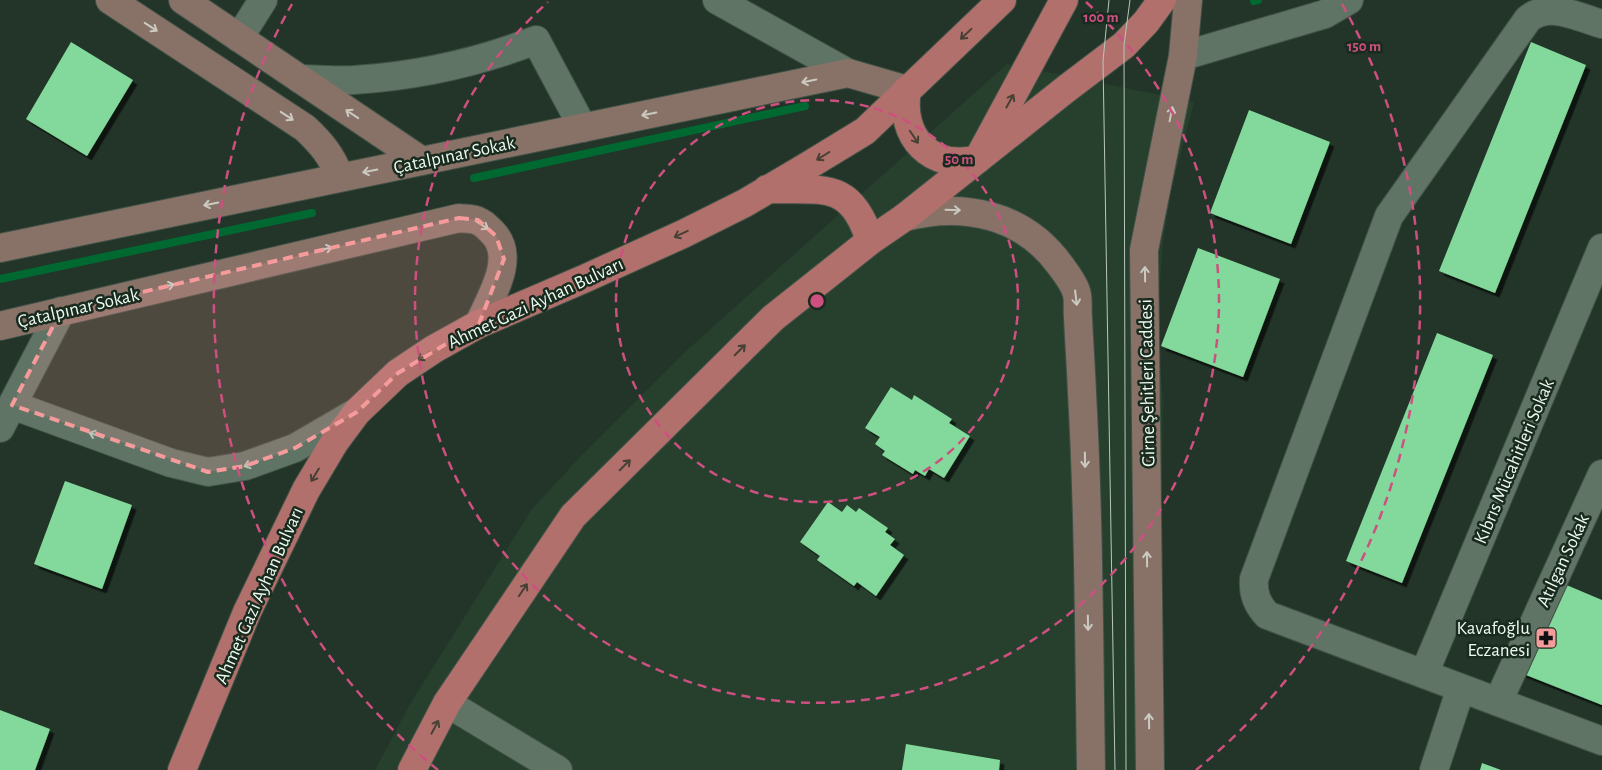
<svg xmlns="http://www.w3.org/2000/svg" width="1602" height="770" viewBox="0 0 1602 770" font-family="'Alegreya Sans',sans-serif">
  <defs>
    <filter id="shadow"><feDropShadow dx="4.5" dy="4.5" stdDeviation="0" flood-color="#0009"/></filter>
  </defs>
  <rect width="100%" height="100%" fill="#233528"/>
  <!-- built -->
  <path fill="#27402d" d="M1007,64l187,38 -23,89 -8,51 -4,52 -1,53 5,53 -5,370h-783l35,-66 122,-195 50,-54 103,-103z"/>
  <g fill="none" stroke-linecap="round" stroke-linejoin="round">
    <!-- stream -->
    <path stroke="#006932" stroke-width="8" d="M1254,1l4,-1
      M474,178l331,-72
      M0,279l312,-66"/>
  </g>
  <!-- building -->
  <path fill="#83d99b" filter="url(#shadow)" d="M71,42l62,38 -46,76 -61,-37z
    M1531,42l55,23 -91,228 -56,-22z
    M1249,110l81,32 -39,102 -81,-31z
    M1198,248l82,31 -37,98 -82,-31z
    M1437,333l56,22 -91,228 -56,-22z
    M891,387l21,13 2,-5 38,24 -3,4 21,13 -26,42 -15,-9 -4,7 -10,-6 -2,4 -31,-19 3,-4 -10,-7 5,-7 -15,-9z
    M65,481l67,24 -30,84 -68,-25z
    M828,502l14,10 5,-7 9,7 3,-4 29,20 -3,4 10,7 -5,6 14,10 -28,41 -19,-14 -3,4 -37,-26 3,-4 -20,-14z
    M1557,581l45,19v105l-81,-32z
    M0,710l50,19 -15,41h-35z
    M906,744l94,16 -1,10h-97z
    M1482,763l19,7h-21z"/>
  <g fill="none" stroke-linecap="round" stroke-linejoin="round">
    <!-- street casing -->
    <g stroke="#415246" stroke-width="30">
      <path id="street" d="M717,0l131,73
        M1602,24c-25,-7 -52,-23 -74,-5l-139,197 -135,363c-1,15 3,25 13,36l335,126
        M239,38l24,-38
        M1183,56l142,-42 24,-14
        M300,79c18,0 36,2 54,1 63,-4 123,-17 182,-40l47,88
        M12,405l159,58 37,9 37,-6 50,-18 62,-36
        M0,428l61,-117
        M1424,674l178,-426
        M1498,702l104,-228
        M447,703l111,67
        M1434,770l27,-82"/>
    </g>
    <!-- secondary casing -->
    <g stroke="#415246" stroke-width="30">
      <path id="secondary" d="M110,0l195,128c17,16 26,27 35,49
        M183,0l239,161
        M905,217c58,-15 118,-3 155,48 6,8 13,17 16,26 3,7 1,18 2,26 1,25 3,50 4,76 7,125 7,251 9,377
        M0,248l848,-175 59,17
        M0,326l459,-108c5,1 14,0 19,3 6,2 11,8 15,12 24,25 -3,65 -14,91
        M1150,770l-6,-520 39,-194 5,-56"/>
    </g>
    <!-- primary casing -->
    <g stroke="#415246" stroke-width="30">
      <path id="primary" d="M907,90c-8,47 24,81 71,69l86,-159
        M767,189c55,2 84,-10 103,52
        M182,770l65,-158 59,-122 28,-47 23,-31 41,-39 36,-24 45,-25 107,-46 97,-44 62,-31 61,-36 59,-36 137,-131
        M412,770l35,-67 126,-187 200,-198 97,-77 35,-24 161,-128 58,-44 22,-23 16,-22"/>
    </g>
    <!-- street -->
    <use href="#street" stroke="#5f7464" stroke-width="28"/>
    <!-- secondary -->
    <use href="#secondary" stroke="#887268" stroke-width="28"/>
    <!-- primary -->
    <use href="#primary" stroke="#b1706c" stroke-width="28"/>
    <!-- tram -->
    <path stroke="#b9c7bc" stroke-width="1" d="M1109,0l-6,61 12,709
      M1126,770l-2,-725 6,-45"/>
  </g>
  <!-- one-way arrows -->
  <defs><path id="oneway-shaft" d="M-6 0H5M1.5-3L5.5 0L1.5 3" fill="none" stroke-width="1.6" stroke-linecap="round" stroke-linejoin="round" transform="scale(1.25)"/></defs>
  <g stroke="#cacac0">
    <use href="#oneway-shaft" transform="translate(151 27) rotate(33)"/>
    <use href="#oneway-shaft" transform="translate(809 81) rotate(168)"/>
    <use href="#oneway-shaft" transform="translate(352 114) rotate(-146)"/>
    <use href="#oneway-shaft" transform="translate(649 114) rotate(168)"/>
    <use href="#oneway-shaft" transform="translate(1171 114) rotate(-79)"/>
    <use href="#oneway-shaft" transform="translate(287 116) rotate(33)"/>
    <use href="#oneway-shaft" transform="translate(370 171) rotate(169)"/>
    <use href="#oneway-shaft" transform="translate(211 204) rotate(168)"/>
    <use href="#oneway-shaft" transform="translate(953 210) rotate(2)"/>
    <use href="#oneway-shaft" transform="translate(482 225) rotate(32)"/>
    <use href="#oneway-shaft" transform="translate(325 249) rotate(-13)"/>
    <use href="#oneway-shaft" transform="translate(1145 274) rotate(-91)"/>
    <use href="#oneway-shaft" transform="translate(167 286) rotate(-13)"/>
    <use href="#oneway-shaft" transform="translate(1076 298) rotate(83)"/>
    <use href="#oneway-shaft" transform="translate(1085 460) rotate(89)"/>
    <use href="#oneway-shaft" transform="translate(1147 559) rotate(-91)"/>
    <use href="#oneway-shaft" transform="translate(1088 623) rotate(89)"/>
    <use href="#oneway-shaft" transform="translate(1149 721) rotate(-91)"/>
  </g>
  <g stroke="#474035">
    <use href="#oneway-shaft" transform="translate(966 34) rotate(137)"/>
    <use href="#oneway-shaft" transform="translate(1010 101) rotate(-61)"/>
    <use href="#oneway-shaft" transform="translate(914 137) rotate(56)"/>
    <use href="#oneway-shaft" transform="translate(823 156) rotate(148)"/>
    <use href="#oneway-shaft" transform="translate(681 234) rotate(155)"/>
    <use href="#oneway-shaft" transform="translate(740 350) rotate(-45)"/>
    <use href="#oneway-shaft" transform="translate(424 356) rotate(146)"/>
    <use href="#oneway-shaft" transform="translate(625 465) rotate(-45)"/>
    <use href="#oneway-shaft" transform="translate(315 475) rotate(121)"/>
    <use href="#oneway-shaft" transform="translate(523 590) rotate(-56)"/>
    <use href="#oneway-shaft" transform="translate(435 727) rotate(-62)"/>
  </g>
  <g stroke="#b4c4b7">
    <use href="#oneway-shaft" transform="translate(96 435) rotate(-160)"/>
    <use href="#oneway-shaft" transform="translate(251 464) rotate(161)"/>
  </g>
  <!-- marked area -->
  <path fill="#f59b9b" fill-opacity="0.2" stroke="#f59b9b" stroke-width="4" stroke-dasharray="10 6" stroke-linejoin="round" d="M459,218l19,2 18,16 8,23 -25,65 -81,49 -41,39 -62,36 -50,18 -37,6 -196,-67 49,-94z"/>
  <!-- distance rings -->
  <g fill="none" stroke="#cd5080" stroke-width="2.5" stroke-dasharray="9 6">
    <circle cx="817" cy="301" r="201"/>
    <path d="M1086 2A402 402 0 1 1 548 2"/>
    <path d="M438 770A603 603 0 0 1 292 4M1342 4A603 603 0 0 1 1196 770"/>
  </g>
  <!-- icons -->
  <defs>
    <g id="pharmacy-square" transform="scale(1.125)"><rect x="-9" y="-9" width="18" height="18" rx="4" fill="#f59b9b" stroke="#192b1e"/><path d="M-2-6h4v4h4v4h-4v4h-4v-4h-4v-4h4Z" fill="#111"/></g>
  </defs>
  <g fill-rule="evenodd">
    <use href="#pharmacy-square" x="1546" y="638"/>
  </g>
  <g text-anchor="middle" stroke-width="5" stroke-linejoin="round" paint-order="stroke">
    <!-- street labels -->
    <g font-size="19" fill="#edf9ef" stroke="#192b1e">
      <text transform="translate(454 154) rotate(-12)" y="7">Çatalpınar Sokak</text>
      <text transform="translate(535 302) rotate(-25)" y="7">Ahmet Gazi Ayhan Bulvarı</text>
      <text transform="translate(78 307) rotate(-13)" y="7">Çatalpınar Sokak</text>
      <text transform="translate(1146 383) rotate(-91)" y="7">Girne Şehitleri Caddesi</text>
      <text transform="translate(1513 461) rotate(-67)" y="7">Kıbrıs Mücahitleri Sokak</text>
      <text transform="translate(1562 560) rotate(-65)" y="7">Atılgan Sokak</text>
      <text transform="translate(258 595) rotate(-66)" y="7">Ahmet Gazi Ayhan Bulvarı</text>
    </g>
    <!-- poi labels -->
    <g font-size="19" fill="#edf9ef" stroke="#192b1e" text-anchor="end">
      <text x="1530" y="634">Kavafoğlu<tspan x="1530" dy="22">Eczanesi</tspan></text>
    </g>
  </g>
  <circle cx="817" cy="301" r="8" fill="#cd5080" stroke="#192b1e" stroke-width="2.5"/>
  <g font-size="15" text-anchor="middle" font-weight="bold" fill="#cd5080" stroke="#192b1e" stroke-width="5" stroke-linejoin="round" paint-order="stroke">
    <text x="1101" y="22">100 m</text>
    <text x="1364" y="51">150 m</text>
    <text x="959" y="164">50 m</text>
  </g>
</svg>
